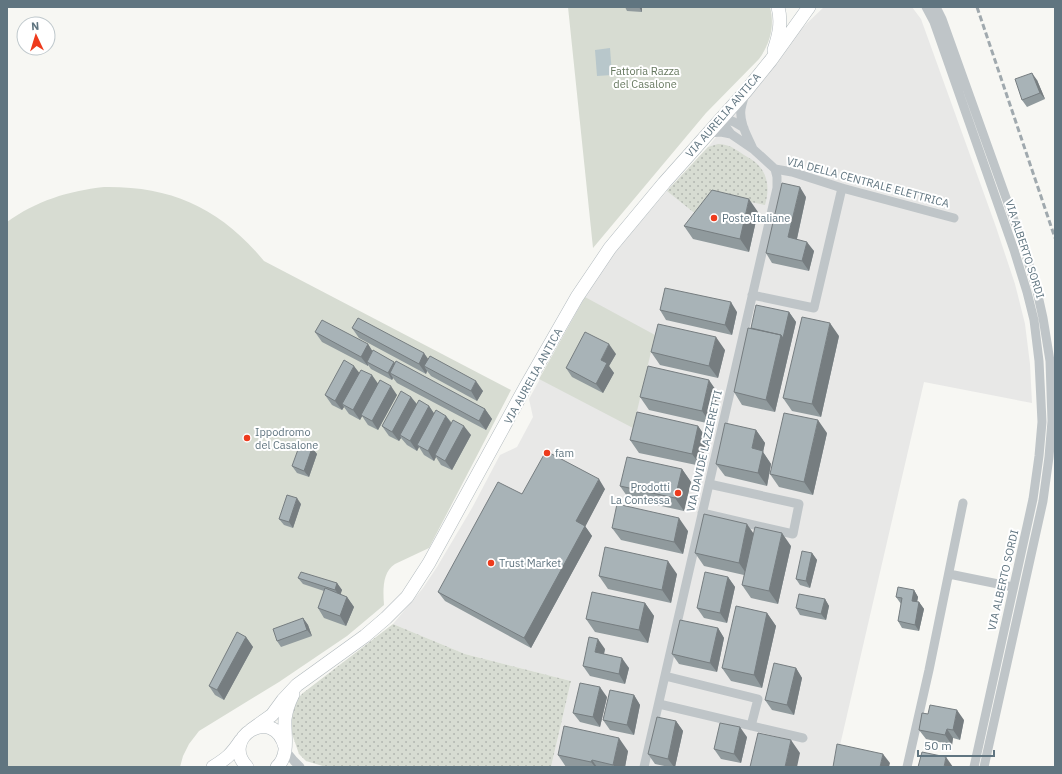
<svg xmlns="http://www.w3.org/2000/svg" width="1062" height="774" viewBox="0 0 1062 774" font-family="'IBM Plex Sans',sans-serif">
  <defs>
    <pattern id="grass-dots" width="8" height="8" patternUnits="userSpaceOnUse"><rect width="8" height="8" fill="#d7dcd2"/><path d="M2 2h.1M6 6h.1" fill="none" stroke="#b2b7b0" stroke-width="1.8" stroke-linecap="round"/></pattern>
  </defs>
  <rect width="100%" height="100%" fill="#f7f7f3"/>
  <!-- built -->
  <path fill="#e8e8e7" d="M824,7h88l9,12 75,208 19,57 10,40 5,40 2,39 -108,-21 -89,385h-284l20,-86 -106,-27 -72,-30 30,-36 14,-21 35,-59 28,-53 17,-8 16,-30 -4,-18 56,-102 32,-48 50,-58 41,-44 53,-66 42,-54z"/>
  <!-- grass -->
  <path fill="url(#grass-dots)" d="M718,144c11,0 17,5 26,11 5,3 11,6 15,11 10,11 10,26 6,39l-49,-10 -19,20 -30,-24 41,-44z
    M393,624l72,30 106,27 -20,86h-225l-20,-6 -7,-7 -9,-26v-12l8,-18 5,-5z"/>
  <!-- garden -->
  <path fill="#d7dcd2" d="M568,7h202c5,19 0,37 -11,52l-53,54 -113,135z
    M104,187c68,-1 116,21 160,74l247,129 -82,158 -34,16c-13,8 -12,27 -11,41l-37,31 -68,46 -80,49 -10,13 -6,12 -3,11h-173v-545c29,-21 61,-31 97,-35z
    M585,297l70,38 -22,93 -94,-49z"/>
  <!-- water -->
  <path fill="#b8c7cb" d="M610,48l2,27 -15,1 -2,-26z"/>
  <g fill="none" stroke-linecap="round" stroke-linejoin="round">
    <!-- secondary casing -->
    <g stroke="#b1b9bd" stroke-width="14">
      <path id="secondary" d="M774,50c5,-15 8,-28 4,-43
        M251,730l21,-15 11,-15 14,-15 68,-49 21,-18 21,-21 22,-34 97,-177 51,-89 33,-49 54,-65 82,-92 25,-31 38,-53
        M213,767c14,-9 18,-12 28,-27
        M247,767c-28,-29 27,-63 38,-20
        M277,767c13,-12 7,-33 8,-48 1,-9 4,-17 8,-25"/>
    </g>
    <!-- street -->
    <path stroke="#bfc5c8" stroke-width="9" d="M926,7l8,15 80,228 13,42 7,28 5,41 3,61 -3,34 -6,43 -59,268
      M936,7l6,12 82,229 13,43 6,27 7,43 2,60 -3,36 -6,44 -59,266
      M745,93c-1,5 -3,10 -4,16 -2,14 7,28 12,40
      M722,117l12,5 10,6
      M708,133l13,-1 10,2
      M775,169l17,3 50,16 112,30
      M752,295l62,13 28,-120
      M702,513l91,21 6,-30 -90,-20
      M949,574l64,13
      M665,676l93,23 -7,27
      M659,704l144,34
      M285,750l9,11 6,6
      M644,767l133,-579v-11l-2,-8 -22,-20 -22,-15 -6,-8 -3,-9
      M907,767l22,-97 34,-167"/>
    <!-- secondary -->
    <use href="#secondary" stroke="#fff" stroke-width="13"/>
    <!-- rail -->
    <path stroke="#a0a9ae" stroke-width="3" stroke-dasharray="6 3" stroke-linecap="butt" d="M977,7l78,231"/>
  </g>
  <!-- wall -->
  <path fill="#909a9d" d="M625,7h17v5l-15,-1z
    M1037,80l8,19 -18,8 -5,-7z
    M806,197l-9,42 17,12 -5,20 -37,-8 -6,-10z
    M758,212l-9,40 -56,-13 -9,-13z
    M660,310l77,2 -5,23 -66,-15z
    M789,312l7,10 -21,90 -33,-7 -8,-13 17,-64z
    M352,328l76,31 55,32 -6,10 -46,-25 -4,-5 -1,3 -67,-36z
    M315,332l53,12 5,8 21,10 1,1 90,46 7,10 -6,11 -89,-47 -4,-5 -1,2 -21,-11 -3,-4v1l-46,-24z
    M839,336l-18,81 -29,-6 -9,-13z
    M725,350l-7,28 -58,-13 -9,-13z
    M616,354l-7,12 5,7 -11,20 -31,-16 -6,-9z
    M360,373l37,22 -19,35 -10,-5 -6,-9 -2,4 -11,-6 -5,-7 -2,3 -10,-5 -7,-10z
    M718,393l-7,31 -62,-14 -9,-13z
    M411,397l6,7 12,2 5,8 12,2 6,7 19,12 -19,35 -11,-5 -5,-8 -2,4 -10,-6 -5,-8 -2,4 -10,-6 -6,-7 -2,3 -10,-5 -7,-10z
    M698,426l9,13 -6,27 -62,-13 -9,-13z
    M756,430l9,13 -2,9 8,12 -4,22 -42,-10 -9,-12z
    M827,433l-14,62 -34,-8 -9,-13z
    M312,448l5,6 -8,23 -12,-4 -5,-7z
    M682,469l9,13 -7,29 -55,-12 -9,-13z
    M605,489l-20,37 7,10 -61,112 -86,-47 -7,-9 84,-98z
    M301,504l-8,24 -9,-3 -5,-6z
    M612,528l76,3 -5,23 -62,-14z
    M754,533l37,13 -13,58 -27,-6 -9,-13 2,-10 -40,-9 -9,-13z
    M812,553l5,7 -7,28 -10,-3 -4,-6z
    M677,574l-6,29 -63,-14 -9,-13z
    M728,577l7,10 -8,36 -23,-5 -7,-10z
    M298,578l39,5 5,7 -2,4 7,3 7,10 -8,19 -22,-8 -6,-10 6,-17 -21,-7z
    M914,590l4,7 -1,5h2l5,7 -5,22 -17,-3 -4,-7 3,-17 -5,-7z
    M825,599l4,7 -3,14 -26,-5 -4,-7z
    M645,603l9,13 -6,27 -53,-11 -9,-13z
    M767,613l9,13 -14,62 -31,-7 -9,-13z
    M303,618l5,7 4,11 -31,11 -4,-6z
    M718,628l6,10 -7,34 -38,-8 -7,-10z
    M246,637l7,10 -29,53 -9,-5 -6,-9z
    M605,649l-1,5 25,14 -4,16 -35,-8 -7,-10z
    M796,668l6,10 -8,37 -22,-5 -7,-10z
    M634,695l6,10 -6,30 -24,-5 -7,-10z
    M607,697l-7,30 -20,-5 -7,-9z
    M964,720l-4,20 -7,-2 -1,7 -26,-6 -7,-9z
    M676,721l7,10 -8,36h-6l-14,-3 -7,-10z
    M747,737l-6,26 -20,-4 -7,-10z
    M628,751l-3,16h-59l-8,-12z"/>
  <!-- shaded-wall -->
  <path fill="#767d80" d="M639,7h3v5z
    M1032,73l5,7 8,19 -5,-6z
    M800,187l6,10 -11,50 -7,-10z
    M749,199l9,13 -9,40 -9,-13z
    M807,242l7,9 -5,20 -7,-10z
    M731,302l6,10 -5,23 -7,-10z
    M789,312l7,10 -21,90 -9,-12 15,-65z
    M830,323l9,13 -18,81 -9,-13z
    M716,337l9,13 -7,28 -9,-12z
    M368,344l6,10 -7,8 1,3v1l-7,-9z
    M609,344l7,10 -7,12 5,7 -11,20 -7,-9 5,-24z
    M424,353l7,10 -7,3 3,5 -1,3 -7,-10z
    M394,362l5,6 -9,5 3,5 -1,2 -4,-7z
    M354,366l7,9 -19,29 2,3 -2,3 -7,-9z
    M372,375l7,10 -19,35 -7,-10z
    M709,380l9,13 -7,31 -9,-13z
    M476,381l7,10 -6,10 -6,-10z
    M391,386l6,9 -19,35 -6,-9z
    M411,397l7,9 -18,29 1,3 -2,3 -7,-9z
    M429,406l7,10 -19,29 2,2 -2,4 -7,-10z
    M485,409l7,10 -6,11 -7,-9z
    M446,416l7,10 -18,29 1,2 -2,4 -6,-10z
    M818,420l9,13 -14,62 -9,-13z
    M464,426l7,9 -19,35 -7,-9z
    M698,426l9,13 -6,27 -9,-12z
    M756,430l9,13 -2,9 8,12 -4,22 -9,-13 -6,-25z
    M312,448l5,6 -8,23 -5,-6z
    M682,469l9,13 -7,29 -9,-13z
    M599,479l6,10 -22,42 -7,-10z
    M297,498l4,6 -8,24 -4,-6z
    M679,518l9,13 -5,23 -9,-12z
    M747,524l9,13 -8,39 -9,-13z
    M585,526l7,10 -61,112 -7,-10z
    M782,533l9,13 -13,58 -9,-13z
    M812,553l5,7 -7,28 -4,-7z
    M668,561l9,13 -6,29 -9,-13z
    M728,577l7,10 -8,36 -7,-10z
    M337,583l5,7 -2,6 -5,-6z
    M914,590l4,7 -2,10 -4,-6z
    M347,597l7,10 -8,19 -6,-10z
    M825,599l4,7 -3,14 -5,-6z
    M919,602l5,7 -5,22 -4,-6z
    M645,603l9,13 -6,27 -9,-13z
    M767,613l9,13 -14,62 -8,-13z
    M303,618l5,7 4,11 -5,-6z
    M718,628l6,10 -7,34 -7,-9z
    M246,637l7,10 -29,53 -7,-10z
    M598,639l7,10 -3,13 -7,-10z
    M622,658l7,10 -4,16 -6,-10z
    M796,668l6,10 -8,37 -7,-10z
    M600,687l7,10 -7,30 -7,-10z
    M634,695l6,10 -6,30 -7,-10z
    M957,710l7,10 -4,20 -7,-10z
    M676,721l7,10 -8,36h-1l-6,-8z
    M740,727l7,10 -6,26 -7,-9z
    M947,729l6,9 -1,7 -7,-10z
    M619,738l9,13 -3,16h-10l-2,-2z
    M791,740l9,13 -3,14h-12z
    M883,754l7,9 -1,4h-9z
    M946,757l7,10h-9z
    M592,760l5,7h-2l-4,-5z"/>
  <!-- building -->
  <path fill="#a8b3b7" stroke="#767d80" d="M1032,73l8,20 -18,7 -7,-21z
    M782,183l18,4 -12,50 19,5 -5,19 -36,-8z
    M712,190l37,9 -9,40 -56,-13z
    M665,288l66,14 -6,23 -65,-15z
    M756,305l33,7 -6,26 -2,-3 -30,-7z
    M802,317l28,6 -18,81 -29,-6z
    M358,318l66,35 -5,11 -67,-36z
    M322,320l46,24 -7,13 -46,-25z
    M658,324l58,13 -7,29 -58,-14z
    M748,328l33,7 -15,65 -32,-8z
    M585,332l24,12 -8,16 6,3 -11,21 -30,-16z
    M373,350l21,12 -6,11 -21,-11z
    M430,356l46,25 -5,10 -47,-25z
    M344,360l10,6 -19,35 -10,-6z
    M396,361l89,48 -6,12 -89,-48z
    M648,366l61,14 -7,31 -62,-14z
    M361,370l11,5 -19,35 -11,-6z
    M380,380l11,6 -19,35 -11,-6z
    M401,391l10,6 -19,35 -10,-6z
    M419,400l10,6 -19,35 -10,-6z
    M436,410l10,6 -18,35 -11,-6z
    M637,412l61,14 -6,28 -62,-14z
    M784,413l34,7 -14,62 -34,-8z
    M453,420l11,6 -19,35 -10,-6z
    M725,423l31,7 -4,18 11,3 -5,22 -42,-9z
    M300,444l12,4 -8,23 -12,-5z
    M546,451l53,28 -23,42 9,5 -61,112 -86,-46 60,-110 24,12z
    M627,457l55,12 -7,29 -55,-12z
    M287,495l10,3 -8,24 -10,-3z
    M617,504l62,14 -5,24 -62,-14z
    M704,514l43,10 -8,39 -44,-10z
    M755,527l27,6 -13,58 -27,-6z
    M605,547l63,14 -6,29 -63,-14z
    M802,551l10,2 -6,28 -10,-2z
    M301,572l36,11 -2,7 -37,-12z
    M705,572l23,5 -8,36 -23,-5z
    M898,587l16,3 -2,11 7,1 -4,23 -17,-4 4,-23 -6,-1z
    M325,588l22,9 -7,19 -22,-8z
    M592,592l53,11 -6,27 -53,-11z
    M799,594l26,5 -4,15 -25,-6z
    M736,606l31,7 -13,62 -32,-7z
    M303,618l4,12 -30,11 -4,-12z
    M680,620l38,8 -8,35 -38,-9z
    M237,632l9,5 -29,53 -8,-4z
    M589,637l9,2 -3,13 27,6 -3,16 -36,-8z
    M774,663l22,5 -9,37 -22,-5z
    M580,683l20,4 -7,30 -20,-4z
    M610,690l24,5 -7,30 -24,-5z
    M930,705l27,5 -4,20 -6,-1 -2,6 -26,-5 3,-17 6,1z
    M657,717l19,4 -8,38 -20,-5z
    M720,723l20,4 -6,27 -20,-5z
    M564,726l55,12 -6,27 -21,-5 -1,2 -33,-7z
    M758,733l33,7 -6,27h-35z
    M837,744l46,10 -3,13h-47z
    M922,752l24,5 -2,10h-26z"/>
  <!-- markers -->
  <g fill="#ee3b1d" stroke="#fff" stroke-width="1.5">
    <circle cx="714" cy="218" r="4"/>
    <circle cx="247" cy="438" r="4"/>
    <circle cx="547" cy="453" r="4"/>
    <circle cx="678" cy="493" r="4"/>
    <circle cx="491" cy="563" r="4"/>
  </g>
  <g text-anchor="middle" stroke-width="4" stroke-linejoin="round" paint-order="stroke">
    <!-- park labels -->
    <g font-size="11" fill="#66785f" stroke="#fff">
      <text x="645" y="75">Fattoria Razza<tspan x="645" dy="13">del Casalone</tspan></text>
    </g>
    <!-- street labels -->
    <g font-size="11" fill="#607580" stroke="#fff">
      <text transform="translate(723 115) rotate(-49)" y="4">VIA AURELIA ANTICA</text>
      <text transform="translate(868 182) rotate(15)" y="4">VIA DELLA CENTRALE ELETTRICA</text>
      <text transform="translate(1025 249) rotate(72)" y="4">VIA ALBERTO SORDI</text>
      <text transform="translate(533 376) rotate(-61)" y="4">VIA AURELIA ANTICA</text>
      <text transform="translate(704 451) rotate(-77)" y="4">VIA DAVIDE LAZZERETTI</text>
      <text transform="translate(1003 580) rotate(-77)" y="4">VIA ALBERTO SORDI</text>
    </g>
    <!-- poi labels -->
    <g font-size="11" fill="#607580" stroke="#fff" text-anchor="start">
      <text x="722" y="222">Poste Italiane</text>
      <text x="255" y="436">Ippodromo<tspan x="255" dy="13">del Casalone</tspan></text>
      <text x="555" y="457">fam</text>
      <text x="670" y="491" text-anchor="end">Prodotti<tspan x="670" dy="13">La Contessa</tspan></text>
      <text x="499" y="567">Trust Market</text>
    </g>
  </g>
  <!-- border -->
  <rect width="1062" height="774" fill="none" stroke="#607580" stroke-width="16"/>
  <!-- north arrow -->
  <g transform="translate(36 36) rotate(356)"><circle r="19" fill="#ffffff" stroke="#bfc8cc"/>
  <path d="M0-3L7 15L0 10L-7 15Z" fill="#ee3b1d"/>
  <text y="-6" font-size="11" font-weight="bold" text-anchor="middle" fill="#607580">N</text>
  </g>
  <!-- scale -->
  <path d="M918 750v6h76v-6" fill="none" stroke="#607580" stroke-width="2"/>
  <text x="924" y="750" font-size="12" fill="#607580" stroke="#ffffff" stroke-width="3" paint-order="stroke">50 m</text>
</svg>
